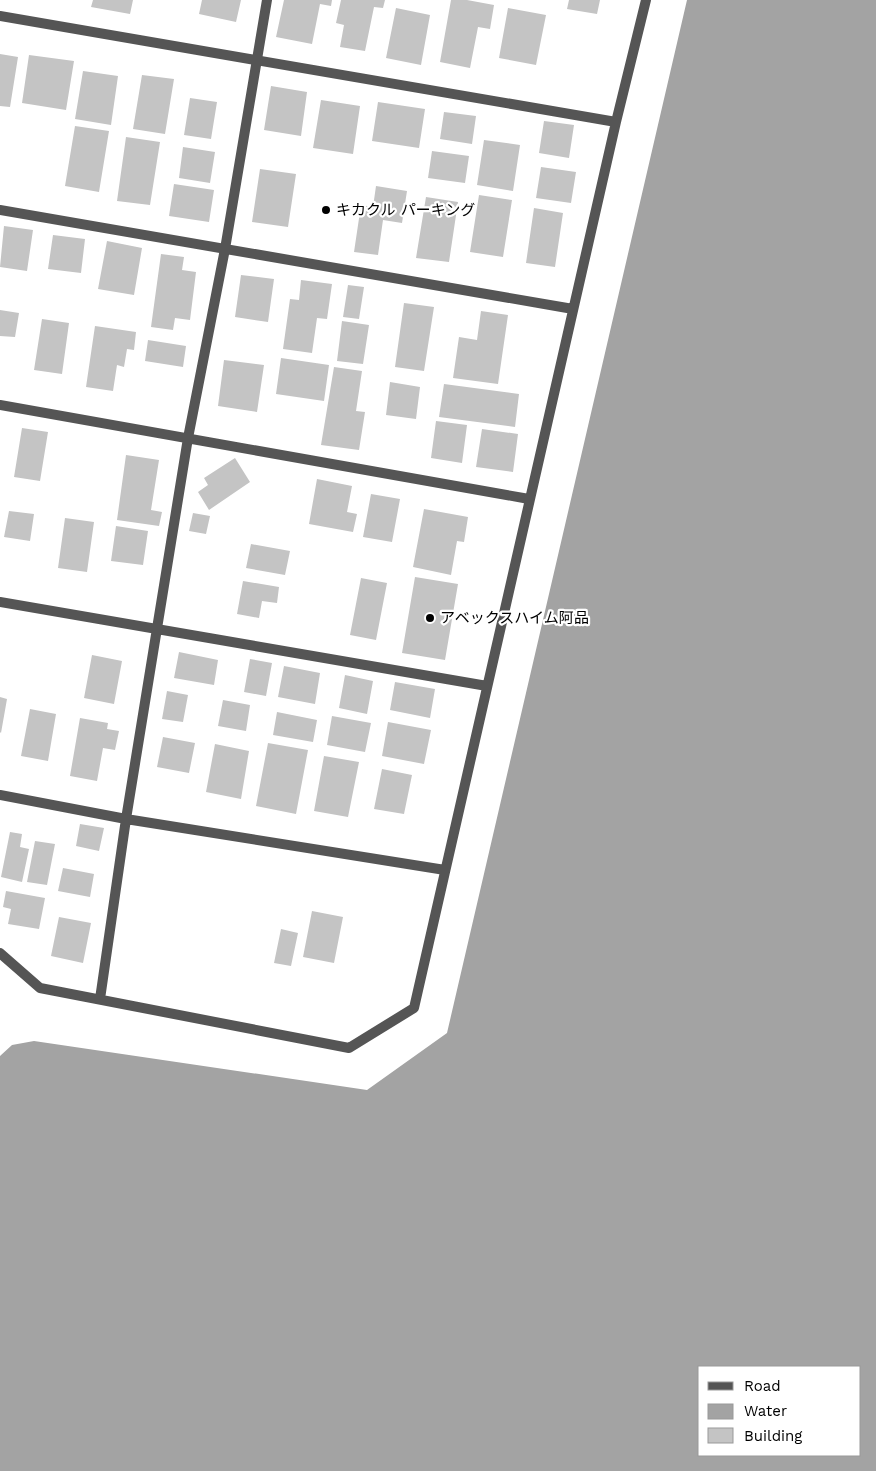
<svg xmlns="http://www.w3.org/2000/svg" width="876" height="1471" viewBox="0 0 876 1471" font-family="'Work Sans','Noto Sans JP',sans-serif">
  <rect width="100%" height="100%" fill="#fff"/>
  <!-- water -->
  <path fill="#a3a3a3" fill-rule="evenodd" d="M687,0h189v1471h-876v-415l12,-11 22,-4 333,49 80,-57zM700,1367h160v88h-160z"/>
  <!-- building -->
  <path fill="#c4c4c4" d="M93,0h40l-3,14 -39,-7z
    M202,0h39l-5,22 -37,-8z
    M284,0h48l-1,6 -11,-2 -8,40 -36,-7z
    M341,0h44l-2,8 -9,-1 -9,44 -25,-4 4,-22 -8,-2z
    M451,0h16l27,5 -4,24 -12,-2 -8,41 -30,-6z
    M569,0h31l-3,14 -30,-5z
    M396,8l34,7 -9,50 -35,-7z
    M508,8l38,7 -10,50 -37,-7z
    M0,54l18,3 -8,50 -10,-1z
    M29,55l45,6 -8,49 -44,-7z
    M83,71l35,5 -7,49 -36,-6z
    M142,75l32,4 -9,55 -32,-5z
    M271,86l36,6 -6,44 -37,-6z
    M190,98l27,4 -6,37 -27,-4z
    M321,100l39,6 -7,48 -40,-6z
    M378,102l47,7 -6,39 -47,-7z
    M444,112l32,4 -4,28 -32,-5z
    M544,121l30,4 -5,33 -30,-5z
    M75,126l34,5 -10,61 -34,-6z
    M126,137l34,5 -10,63 -33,-4z
    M484,140l36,5 -7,46 -36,-6z
    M183,147l32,5 -5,31 -31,-5z
    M432,151l37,5 -4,27 -37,-5z
    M541,167l35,5 -5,31 -35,-5z
    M260,169l36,5 -8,53 -36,-5z
    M174,184l40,6 -5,32 -40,-6z
    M376,186l31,5 -5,32 -19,-3 -5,35 -24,-3 7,-47 12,2z
    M479,195l33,5 -9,57 -33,-5z
    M426,197l32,5 -9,60 -33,-4z
    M534,208l29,5 -8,54 -29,-4z
    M4,226l29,4 -6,41 -27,-4z
    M53,235l32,4 -4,34 -33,-4z
    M107,241l35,7 -8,47 -36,-6z
    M161,254l23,3 -2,13 14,2 -6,48 -15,-2 -2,12 -22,-3z
    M241,275l33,4 -6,43 -33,-5z
    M301,280l31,4 -5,35 -10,-1 -5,35 -29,-4 7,-50 9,1z
    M348,285l16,2 -5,32 -16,-2z
    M404,303l30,4 -10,64 -29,-4z
    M0,310l19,3 -4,24 -15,-1z
    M481,311l27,4 -10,69 -45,-6 6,-41 18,3z
    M42,319l27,4 -7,51 -28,-4z
    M342,321l27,4 -6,39 -26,-3z
    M95,326l41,6 -2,18 -7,-1 -3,18 -7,-2 -4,26 -27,-4z
    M148,340l38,6 -3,21 -38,-6z
    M281,358l48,7 -5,36 -48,-7z
    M224,360l40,5 -7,47 -39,-6z
    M334,367l28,4 -6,40 9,1 -6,38 -38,-5z
    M390,382l30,5 -4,32 -30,-4z
    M444,384l75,10 -4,33 -76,-10z
    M436,421l31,4 -5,38 -31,-5z
    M22,428l26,4 -8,49 -26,-4z
    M482,429l36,5 -5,38 -37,-5z
    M126,455l33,5 -8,50 11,2 -3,14 -42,-6z
    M235,458l15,24 -41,28 -11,-18 10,-7 -4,-7z
    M317,479l35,7 -5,26 10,2 -4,18 -44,-8z
    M371,494l29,5 -8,43 -29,-5z
    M424,509l44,8 -4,25 -7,-1 -6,34 -38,-8z
    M9,511l25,3 -4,27 -26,-4z
    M193,513l17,3 -4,18 -17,-3z
    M65,518l29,4 -7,50 -29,-4z
    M116,526l32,5 -5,34 -32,-4z
    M251,544l39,7 -5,24 -39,-7z
    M415,577l43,7 -13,76 -43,-7z
    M361,578l26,5 -11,57 -26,-5z
    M243,581l36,6 -2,16 -15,-2 -3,17 -22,-4z
    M179,652l39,8 -4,25 -40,-7z
    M92,655l30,6 -8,43 -30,-6z
    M250,659l22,4 -6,33 -22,-4z
    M284,666l36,7 -5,31 -37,-7z
    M345,675l28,6 -6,33 -28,-6z
    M395,682l40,7 -5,29 -40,-8z
    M167,691l21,4 -5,27 -21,-3z
    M0,697l7,2 -6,34 -1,-1z
    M223,700l27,5 -4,26 -28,-5z
    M30,709l26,5 -8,47 -27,-5z
    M277,712l40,8 -4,22 -40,-7z
    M332,716l39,7 -6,29 -38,-7z
    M80,718l28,5 -1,6 12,2 -4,19 -12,-2 -6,33 -27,-5z
    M388,722l43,8 -7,34 -42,-8z
    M163,737l32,6 -6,30 -32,-6z
    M268,743l40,7 -12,64 -40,-8z
    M215,744l34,7 -8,48 -35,-7z
    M324,756l35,6 -11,55 -34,-6z
    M382,769l30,6 -8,39 -30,-5z
    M80,824l24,4 -5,23 -23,-5z
    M10,832l12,2 -2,13 9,2 -7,33 -21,-5z
    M35,841l20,3 -8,41 -20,-3z
    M63,868l31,6 -4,23 -32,-6z
    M6,891l39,7 -6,31 -31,-5 3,-15 -8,-2z
    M312,911l31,6 -9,46 -31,-6z
    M59,917l32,6 -8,40 -32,-7z
    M281,929l17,4 -7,33 -17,-3z"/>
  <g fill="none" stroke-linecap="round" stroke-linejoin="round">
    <!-- street -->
    <path stroke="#555" stroke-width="10" d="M0,16l616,106
      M0,210l573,99
      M0,405l529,94
      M0,602l487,84
      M0,795l126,24 319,51
      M0,953l40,35 309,60 65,-40 202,-886 30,-122
      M100,999l26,-180 62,-381 37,-189 42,-249"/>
  </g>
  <!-- markers -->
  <g fill="#000" stroke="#fff" stroke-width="2">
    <circle cx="326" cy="210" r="5"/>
    <circle cx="430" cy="618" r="5"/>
  </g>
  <g text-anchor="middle" stroke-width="4.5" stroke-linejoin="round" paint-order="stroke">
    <!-- poi labels -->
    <g font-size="15" fill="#000" stroke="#fff" text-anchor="start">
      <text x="336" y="215">キカクル パーキング</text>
      <text x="440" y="623">アベックスハイム阿品</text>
    </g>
  </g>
  <!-- legend -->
  <rect x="698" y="1366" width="162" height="90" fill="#ffffff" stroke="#999999"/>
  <rect x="708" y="1382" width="25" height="8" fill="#555555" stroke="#999999"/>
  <text x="744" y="1391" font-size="15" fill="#000000">Road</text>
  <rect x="708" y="1404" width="25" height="15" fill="#a3a3a3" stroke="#999999"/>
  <text x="744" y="1416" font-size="15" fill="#000000">Water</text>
  <rect x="708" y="1428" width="25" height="15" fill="#c4c4c4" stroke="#999999"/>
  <text x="744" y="1441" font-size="15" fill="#000000">Building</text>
</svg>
